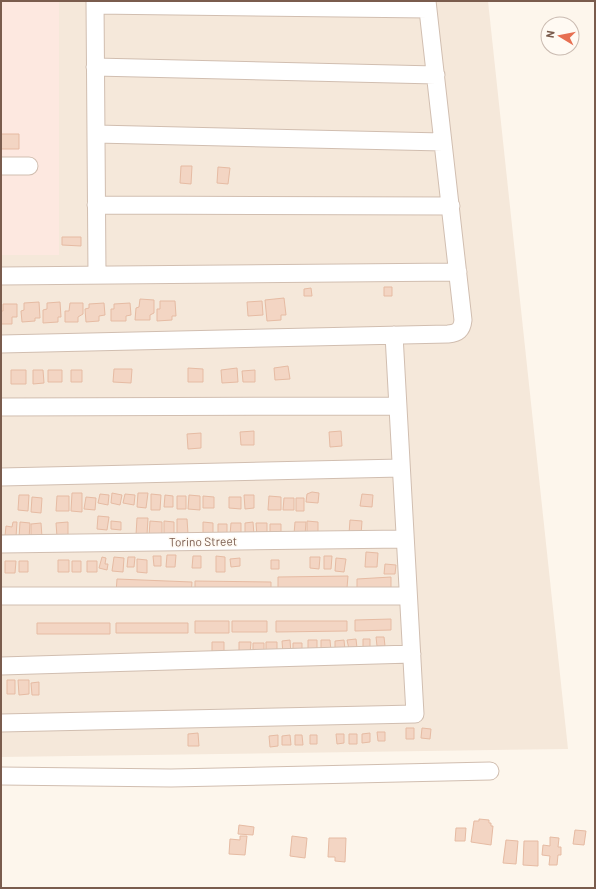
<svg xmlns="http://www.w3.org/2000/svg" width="596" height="889" viewBox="0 0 596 889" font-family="Barlow,sans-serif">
  <rect width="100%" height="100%" fill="#fdf6ec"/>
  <!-- residential -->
  <path fill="#f5e8da" d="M59,1h429l80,748 -567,8v-502l58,-1z"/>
  <!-- commercial -->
  <path fill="#fde8e0" d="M1,1h58v254h-58z"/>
  <!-- building -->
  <path fill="#f3d5c3" stroke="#e6bba3" d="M1,134h18v15h-18z
    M181,166h11l-1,18 -11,-1z
    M218,167l12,1 -2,16 -11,-1z
    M62,237h19v9l-19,-1z
    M384,287h8v9h-8z
    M311,288l1,8h-8v-7z
    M284,298l2,17h-5v5l-14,1 -2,-21z
    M140,299l14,1v13l-4,2v5h-15l1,-12 3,-1z
    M160,301h15l1,15h-4v4l-15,1v-12h3z
    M262,301l1,14 -15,1 -1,-14z
    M39,302l1,16h-5v3l-13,1 -1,-11 3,-1v-7z
    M60,302l1,15h-3v5l-15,1v-13l4,-1v-6z
    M70,303h13v11l-5,3v5h-13v-11h4z
    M104,303l1,12 -6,1v5l-13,1 -1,-13 4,-1v-4z
    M130,303l1,12 -5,1v5h-15v-12h3v-5z
    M3,304h14v13h-5v7h-11v-13h2z
    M288,366l2,13 -15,1 -1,-12z
    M188,368l15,1v13h-15z
    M237,368l1,14 -16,1 -1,-13z
    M114,369h18l-1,14 -18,-1z
    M11,370h15v14h-15z
    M33,370h10l1,13 -11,1z
    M48,370h14v12h-14z
    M71,370h11v12h-11z
    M255,370v12h-12l-1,-11z
    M254,431v14h-13l-1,-13z
    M341,431l1,15 -12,1 -1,-15z
    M201,433v15l-13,1 -1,-15z
    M312,492l7,1 -1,10 -12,-1 1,-8z
    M72,493h10v19l-11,-1z
    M112,493l10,2 -2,10 -9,-2z
    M138,493h10l-2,15 -9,-1z
    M100,494l9,1 -1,10 -10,-2z
    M125,494l10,1 -1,10 -11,-2z
    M151,494l10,1 -1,15h-9z
    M362,494l11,1 -1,12 -12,-1z
    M19,495h10l-1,16 -10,-1z
    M165,495l8,1v11h-9z
    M189,495l11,1v14l-12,-1z
    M244,495h10v13l-9,1z
    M57,496h12v15h-13z
    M177,496h9v13h-9z
    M203,496l11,1v11h-11z
    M269,496l12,1v13h-13z
    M32,497l10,1 -1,15 -10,-1z
    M86,497l10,1 -1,12 -11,-1z
    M229,497h12v12l-12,-1z
    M284,498h10v12h-11z
    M296,498h8v13h-8z
    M98,516l11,1 -2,13 -10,-1z
    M137,518h11l-1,17h-11z
    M177,519h10l1,15h-11z
    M350,520l12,1 -1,14 -12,-1z
    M111,521l10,1v8l-10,-1z
    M150,521l12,1v14h-13z
    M164,521l10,1v14l-10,-1z
    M307,521l11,1v13h-11z
    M13,522h4l-1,15 -11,-1 1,-10 6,1z
    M20,522l10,1 -1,16 -10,-1z
    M68,522v14l-11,1 -1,-14z
    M203,522l10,1v12h-10z
    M253,522l1,13h-9v-12z
    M295,522h11l-1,13 -11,-1z
    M41,523l1,14h-11v-13z
    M231,523h10v13l-11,-1z
    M256,523h11v14h-10z
    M218,524h9v11l-9,1z
    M270,524h11v13h-11z
    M366,552l12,1 -1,14h-12z
    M167,555h9l-1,12h-9z
    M153,556h8v10h-7z
    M193,556h8v12h-9z
    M216,556l9,1v15h-9z
    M324,556h8l-1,13h-7z
    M102,557l4,1 -1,6h3l-1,6 -8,-2z
    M114,557l10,1 -1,14 -11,-1z
    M128,557h7l-1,10h-7z
    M310,557h10l-1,12 -9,-1z
    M240,558v8l-9,1 -1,-8z
    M336,558l10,1 -2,13 -9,-1z
    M137,559l10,1v13l-10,-1z
    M58,560h11v12h-11z
    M271,560h8v9h-8z
    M5,561h11l-1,12h-10z
    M19,561h9v11h-9z
    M72,561h9v11h-9z
    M87,561h10v11h-10z
    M385,564l11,1 -1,9h-11z
    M348,576l-1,12h-69v-11z
    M391,577v11l-34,2v-11z
    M117,579l75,3 -1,14 -75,-3z
    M195,581l76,1v13l-76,-1z
    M391,619v11l-36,1v-11z
    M195,621h34v12h-34z
    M232,621h35v11h-35z
    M276,621h71v10l-71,1z
    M37,623h73v11h-73z
    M116,623h72v10h-72z
    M376,637h8l1,9h-8z
    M356,639l1,9 -8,1 -2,-9z
    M363,639h7v10h-7z
    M290,640l1,14h-8l-1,-13z
    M308,640h9v12h-9z
    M321,640h9l1,11h-10z
    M344,640l1,10 -10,1v-10z
    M212,642h12v13h-12z
    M239,642h12l-1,12h-11z
    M266,642h11v14h-11z
    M253,643h11v12h-11z
    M293,643h9v12h-9z
    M7,680h8v14h-8z
    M18,680h11v14l-10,1z
    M39,682v13h-7l-1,-12z
    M406,728h8v11h-8z
    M422,728l9,1 -1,10 -9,-1z
    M377,732h8v9h-7z
    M198,733l1,13h-11v-12z
    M370,733v9l-8,1v-9z
    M336,734h8v9l-7,1z
    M349,734h8v10h-8z
    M278,735v11l-8,1 -1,-11z
    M290,735l1,10h-9v-9z
    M295,735h7l1,10h-8z
    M310,735h7v9h-7z
    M479,819l10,1v3h2v3h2l-2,19 -20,-3 3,-21h5z
    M239,825l15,2 -1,8 -15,-1z
    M456,828h10l-1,13h-10z
    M575,830l11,1 -2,14 -11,-1z
    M240,836h7l-2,19 -16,-1 1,-15 10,1z
    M292,836l15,2 -2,20 -15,-2z
    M550,837l9,1 -1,9h3v8h-3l-1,10h-8l1,-9 -8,-1 1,-10 7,1z
    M329,838h17l-1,24 -10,-1v-4h-7z
    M506,840l12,1 -2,23 -13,-1z
    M524,841h14v25l-15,-1z"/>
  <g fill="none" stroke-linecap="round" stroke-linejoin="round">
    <!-- minor casing -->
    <g stroke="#d1beb0" stroke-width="19">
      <path id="minor" d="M95,1l2,274
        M95,5l333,4
        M95,67l341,8
        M96,134l347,8
        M1,166h28
        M96,205l355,1
        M1,276l457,-4
        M1,344l447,-10c10,-1 14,-4 15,-14l-36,-319
        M1,407l396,-1
        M1,477l400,-9
        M1,544l404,-5
        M1,596h407
        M1,666l411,-12
        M1,723l414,-9 -21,-379
        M1,776l170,2 319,-7"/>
    </g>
    <!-- minor -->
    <use href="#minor" stroke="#fff" stroke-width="17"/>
  </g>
  <g text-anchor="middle" stroke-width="3" stroke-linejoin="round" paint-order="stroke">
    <!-- street labels -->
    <g font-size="12" fill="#7a5c4d" stroke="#fffaf3">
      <text transform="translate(203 542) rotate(-1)" y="4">Torino Street</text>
    </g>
  </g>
  <!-- border -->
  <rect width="596" height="889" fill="none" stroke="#7a5c4d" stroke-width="4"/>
  <!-- north arrow -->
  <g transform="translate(560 36) rotate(280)"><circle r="19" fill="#fffaf3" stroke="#cabbb1"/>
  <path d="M0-3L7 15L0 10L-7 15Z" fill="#e76f51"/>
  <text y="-6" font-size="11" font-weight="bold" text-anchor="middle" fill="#7a5c4d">N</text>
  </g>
</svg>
